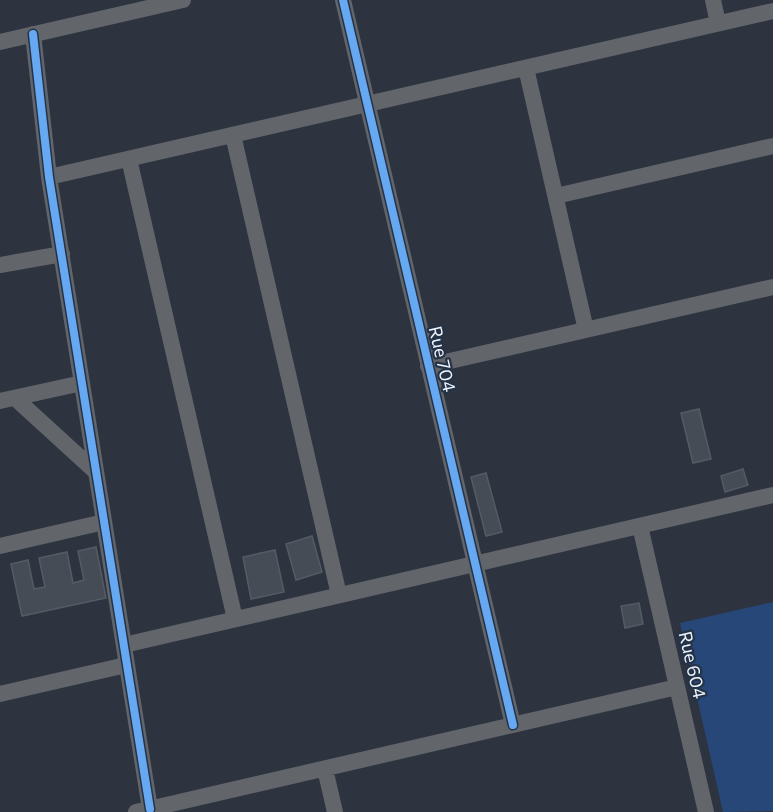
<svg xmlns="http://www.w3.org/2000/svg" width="773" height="812" viewBox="0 0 773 812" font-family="Commissioner,sans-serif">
  <rect width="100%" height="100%" fill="#2d3440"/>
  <!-- green -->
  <path fill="#264777" d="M773,602v209l-50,1 -43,-189z"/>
  <!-- building -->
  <path fill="#464c56" stroke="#545b65" stroke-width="1.5" d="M699,409l12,50 -18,4 -12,-50z
    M743,469l5,16 -23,7 -4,-16z
    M486,473l16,59 -16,4 -15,-59z
    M312,536l10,36 -26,8 -10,-36z
    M96,547l10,51 -84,18 -11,-52 17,-4 6,29 11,-2 -6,-29 28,-6 6,31 11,-3 -6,-29z
    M275,550l9,42 -33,7 -8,-42z
    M639,603l4,21 -18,4 -4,-22z"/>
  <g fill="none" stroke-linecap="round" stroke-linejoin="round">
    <!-- minor -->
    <path stroke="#62656a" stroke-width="16" d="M343,0l170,725
      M713,0l5,23
      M33,34l16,143 101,632
      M0,42l183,-42
      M526,68l60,262
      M233,135l106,460
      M129,159l106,460
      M49,177l724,-166
      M556,196l217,-50
      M0,265l62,-11
      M428,366l345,-79
      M15,398l81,74
      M0,401l82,-18
      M640,526l66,286
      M0,546l104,-24
      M124,645l649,-150
      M0,694l126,-29
      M325,769l10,43
      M136,812l541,-125"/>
    <!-- cycleway casing -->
    <g stroke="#253348" stroke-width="11">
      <path id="cycleway" d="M343,0l170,725
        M33,34l16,143 101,632"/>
    </g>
    <!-- cycleway -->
    <use href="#cycleway" stroke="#66a8f1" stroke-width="8"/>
  </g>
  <g text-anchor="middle" stroke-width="4.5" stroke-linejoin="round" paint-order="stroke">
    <!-- street labels -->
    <g font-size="18" fill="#eef4fc" stroke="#253348">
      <text transform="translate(442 359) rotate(77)" y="6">Rue 704</text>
      <text transform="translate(692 665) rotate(77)" y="6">Rue 604</text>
    </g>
  </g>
</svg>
